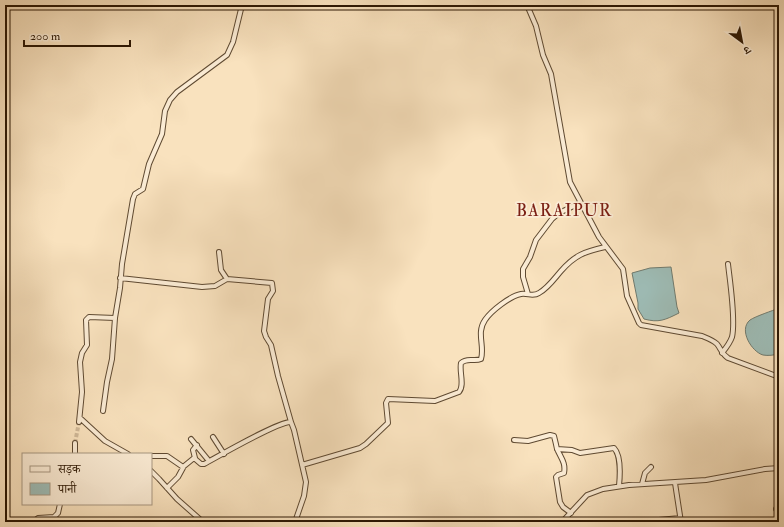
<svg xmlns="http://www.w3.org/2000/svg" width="784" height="527" viewBox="0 0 784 527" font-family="'IM FELL Double Pica','Noto Serif Devanagari',serif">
  <rect width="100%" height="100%" fill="#f9e2be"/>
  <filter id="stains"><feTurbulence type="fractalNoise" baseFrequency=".005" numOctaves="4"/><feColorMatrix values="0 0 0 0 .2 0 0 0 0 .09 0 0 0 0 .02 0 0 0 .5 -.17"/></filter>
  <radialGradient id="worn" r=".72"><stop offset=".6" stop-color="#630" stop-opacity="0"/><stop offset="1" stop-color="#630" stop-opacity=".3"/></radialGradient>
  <!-- water -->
  <path fill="#9ebdb7" stroke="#707b6f" d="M671,267l6,40 2,6c-14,7 -20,10 -35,6l-6,-10v-6l-6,-30 18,-5z
    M779,308v46c-5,1 -11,2 -16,1 -11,-3 -25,-25 -13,-35 6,-4 22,-9 29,-12z"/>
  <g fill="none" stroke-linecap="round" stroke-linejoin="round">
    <!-- minor-tunnel -->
    <path stroke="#d0b999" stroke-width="4" stroke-dasharray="4 2" stroke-linecap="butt" d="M75,443l4,-21"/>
    <!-- minor casing -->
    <g stroke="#5f4a32" stroke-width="6">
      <path id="minor" d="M527,5l9,21 7,29 8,19 19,108 29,55 24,32 4,27 12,27 2,2 61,11c5,2 11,4 15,8 4,5 5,10 11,14l51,19
        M219,252l2,18 6,9
        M120,278l82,9 13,-1 12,-7 45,4 1,8 -5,8 -4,32 2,6 5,8 7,31 13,46
        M528,294l-5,-17v-8l7,-12 6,-17 16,-21 7,-6 21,-10
        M722,353c4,-5 8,-10 10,-16 4,-17 -2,-55 -4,-73
        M103,411l4,-29 5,-23 3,-41
        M80,418l25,23 23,13
        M79,422l3,-30 -2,-30 2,-9 5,-8 -1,-25 3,-3 26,1 5,-30 2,-24 11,-65 2,-5 8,-5 6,-25 13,-30 3,-23 5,-11 7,-8 50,-37 6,-13 9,-37
        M213,437l11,17
        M191,439l18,22
        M514,440l14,1 22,-6 4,1c1,4 2,8 3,13 4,9 9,14 7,24l-6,2 -2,2 4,25 3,5 8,6
        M557,449l15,1 8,3 34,-5c7,7 6,28 5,38
        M75,454v-11
        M151,456h16l16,11 11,-9 7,6h3c15,-8 75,-43 87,-42l3,8 12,52 -2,14 -9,26
        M195,458l-2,-8 4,-5
        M302,465l58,-17 6,-4 22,-21 -2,-20 2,-4 47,2 24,-9c6,-7 0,-20 2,-29 6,-6 13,-1 20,-4 4,-13 -5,-26 4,-39 6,-9 25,-24 36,-26 7,-1 12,3 18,-1 9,-5 15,-14 22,-22 14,-16 23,-19 44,-24
        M151,471l8,8 18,20 26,23
        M675,483l6,39
        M642,484l3,-11 6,-6
        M167,488l11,-11 6,-11
        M776,509h3
        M648,521l32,-3
        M33,522l5,-4 16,-1 4,-4 2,-9
        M562,522l25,-27 16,-6 26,-4 77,-5 59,-11 14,-1"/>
    </g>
    <!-- minor -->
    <use href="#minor" stroke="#fbecd5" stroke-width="4"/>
  </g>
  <g text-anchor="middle" stroke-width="3.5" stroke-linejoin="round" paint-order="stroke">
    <!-- quarter labels -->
    <g font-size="17" letter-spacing="1" fill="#7a1f14" stroke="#fbecd5">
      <text x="564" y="216">BARAIPUR</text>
    </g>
  </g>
  <!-- margin -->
  <rect width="784" height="527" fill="none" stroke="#f9e2be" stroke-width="20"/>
  <rect x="6" y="6" width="772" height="515" fill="none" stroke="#2c1703" stroke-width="2"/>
  <rect x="10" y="10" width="764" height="507" fill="none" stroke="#2c1703"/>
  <!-- legend -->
  <rect x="22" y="453" width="130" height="52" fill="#fbecd5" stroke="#a89781"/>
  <rect x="30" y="466" width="20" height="6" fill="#fbecd5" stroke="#a89781"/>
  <text x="58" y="473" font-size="12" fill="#2c1703">सड़क</text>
  <rect x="30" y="483" width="20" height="12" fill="#9ebdb7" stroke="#a89781"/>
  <text x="58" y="493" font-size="12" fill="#2c1703">पानी</text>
  <!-- north arrow -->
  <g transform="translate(742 42) rotate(148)" stroke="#fbecd5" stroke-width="3" paint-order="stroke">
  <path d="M0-3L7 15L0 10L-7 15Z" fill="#2c1703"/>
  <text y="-6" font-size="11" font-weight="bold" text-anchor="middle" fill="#2c1703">उ</text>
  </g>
  <!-- scale -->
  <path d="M24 40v6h106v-6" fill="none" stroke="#2c1703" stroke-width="2"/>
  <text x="30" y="40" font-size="12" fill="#2c1703" stroke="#fbecd5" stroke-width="3" paint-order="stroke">200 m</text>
  <rect width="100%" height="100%" filter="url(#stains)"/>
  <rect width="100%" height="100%" fill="url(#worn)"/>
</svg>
